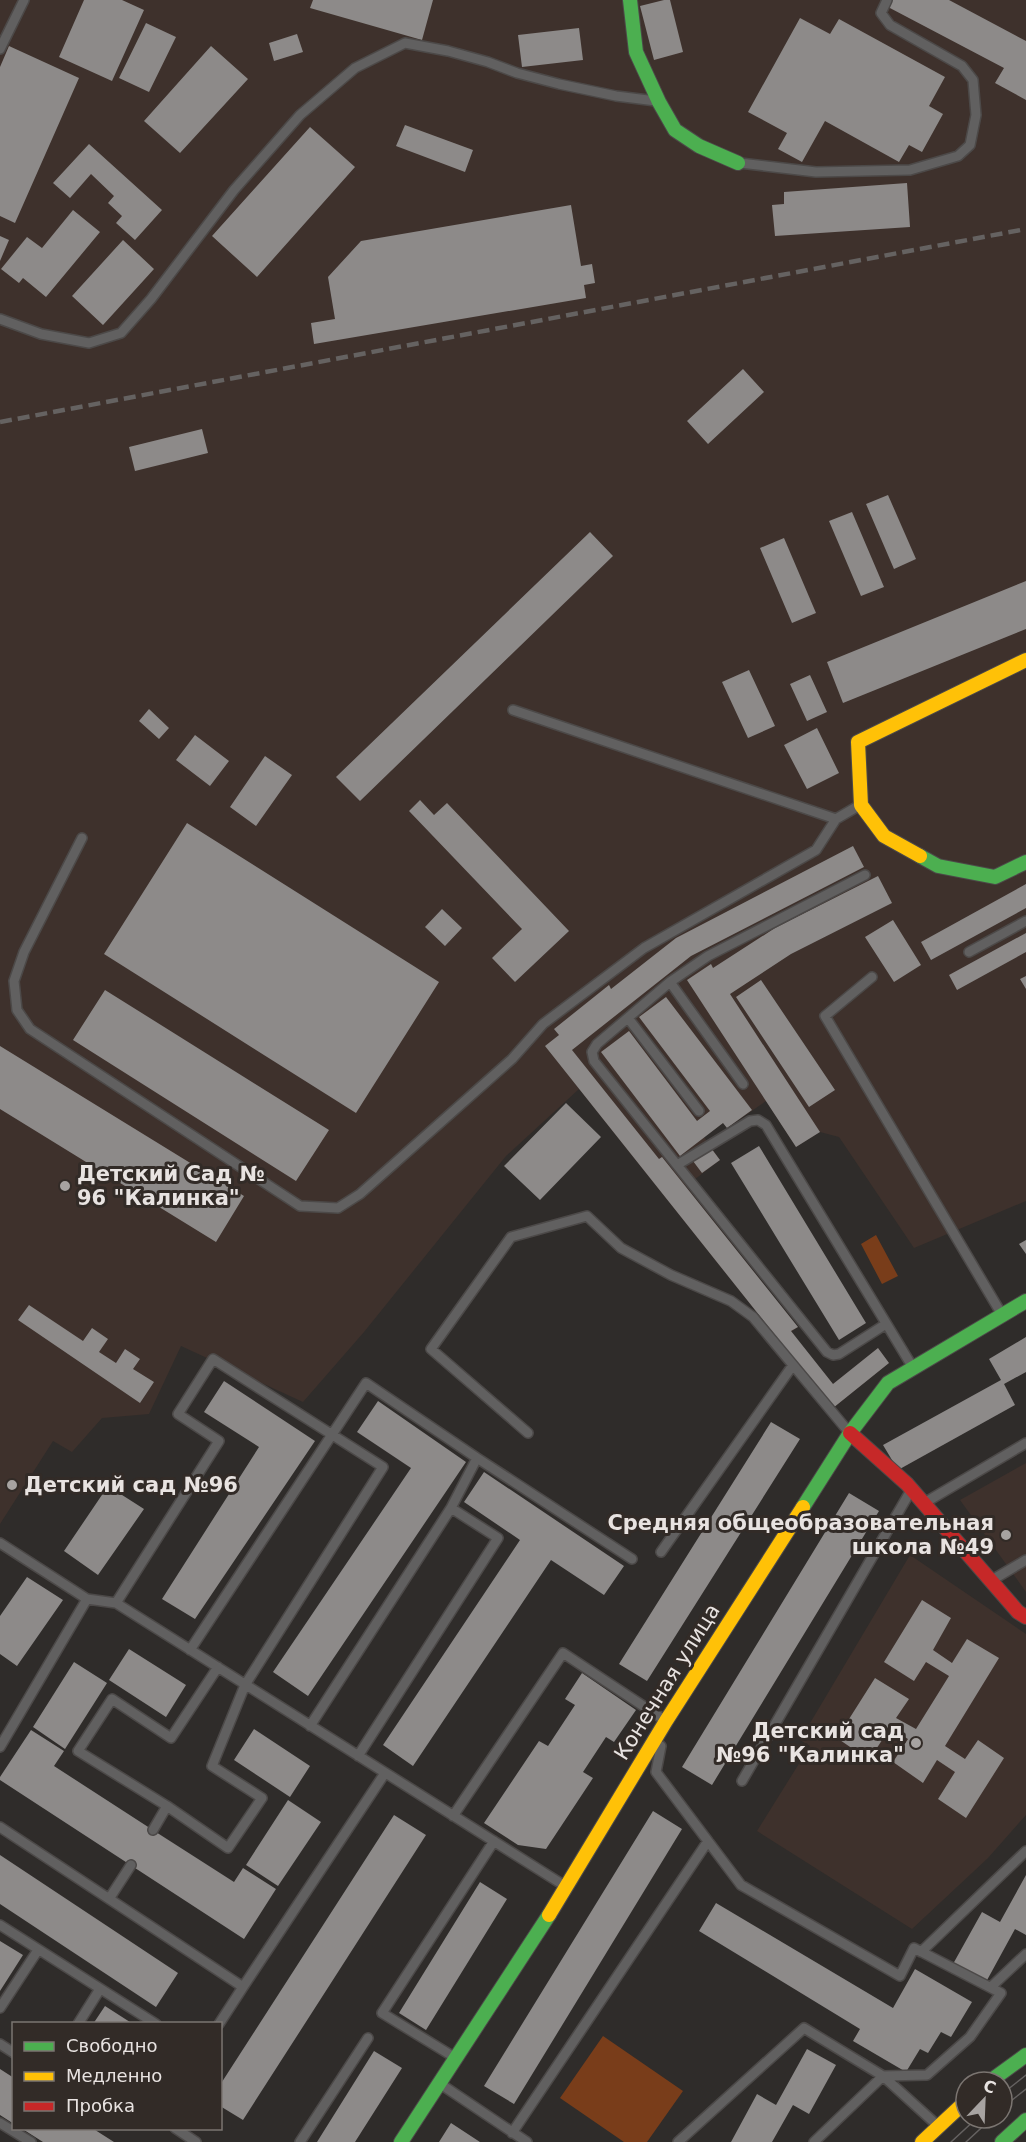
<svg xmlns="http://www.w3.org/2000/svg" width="1026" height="2142" viewBox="0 0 1026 2142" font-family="'DejaVu Sans',sans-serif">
  <rect width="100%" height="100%" fill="#2f2c2a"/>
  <!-- built -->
  <path fill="#3e312c" d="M0,0h1026v1201l-112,47 -75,-111 -19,-5 -24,15 -30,-46 -39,27 -4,-5 -19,14 16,23 -34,26 112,141 -7,5 42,52 45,-36 11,15 -56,45 -254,-319 -73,67 -142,176 -61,70 -122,-56 -32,68 -47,4 -30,34 -19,-11 -53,83z
    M1026,1463v129l-66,-92z
    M910,1555l116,79v181l-38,43 -76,71 -155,-98 53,-85 -10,-6z"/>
  <!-- green -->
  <path fill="#793d1a" d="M876,1235l22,41 -16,8 -21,-40z
    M603,2036l80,55 -36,51h-23l-64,-44z"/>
  <!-- building -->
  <path fill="#8d8a89" d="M84,0h38l22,10 -32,71 -53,-24z
    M313,0h120l-11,40 -112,-32z
    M664,0h6l13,52 -29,8 -14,-54z
    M891,0h58l77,41v59l-31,-17 9,-15 -116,-61z
    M800,18l30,16 9,-15 106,58 -16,29 14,8 -21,38 -13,-7 -10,17 -74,-41 -23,41 -24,-13 9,-16 -39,-21z
    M146,23l30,14 -27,55 -30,-14z
    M579,28l4,32 -61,7 -4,-32z
    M297,34l6,18 -29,9 -5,-18z
    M9,46l70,32 -64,145 -15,-7v-149z
    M211,46l37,33 -68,74 -36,-32z
    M405,125l68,25 -8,22 -69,-26z
    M310,127l45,40 -98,110 -45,-41z
    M89,144l73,66 -27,30 -19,-17 6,-7 -14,-13 6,-7 -23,-22 -21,24 -17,-15z
    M907,183l3,44 -135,9 -3,-31 12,-1v-12z
    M571,205l10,61 11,-2 3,19 -11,2 2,13 -272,46 -3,-21 24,-4 -7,-42 33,-36z
    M73,210l27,22 -54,65 -23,-19 -4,5 -18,-14 26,-32 15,11z
    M0,236l9,4 -9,21z
    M123,240l31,29 -51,56 -31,-29z
    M743,369l21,23 -56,52 -21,-23z
    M202,429l6,24 -73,18 -6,-24z
    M888,495l28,64 -22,10 -28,-65z
    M852,512l32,75 -23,9 -32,-75z
    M590,532l23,24 -253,245 -24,-24z
    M784,538l32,75 -24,10 -32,-75z
    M1026,581v48l-183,74 -16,-41z
    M749,670l26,56 -27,12 -26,-56z
    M810,675l17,37 -20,9 -17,-37z
    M149,709l20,19 -10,11 -20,-18z
    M817,728l22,45 -32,16 -23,-44z
    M195,735l34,26 -19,25 -34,-26z
    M265,756l27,19 -36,51 -26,-19z
    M420,800l14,15 13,-12 122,128 -54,51 -23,-24 30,-29 -113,-118z
    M187,823l252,159 -83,131 -252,-159z
    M853,846l11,21 -173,89 -119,94 87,109 3,-2 136,170 -7,4 42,53 45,-36 11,15 -56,45 -288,-362 14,-11 -5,-6 55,-44 2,4 65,-51z
    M878,876l14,27 -101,51 -61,40 90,138 -24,15 -109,-167 24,-16 2,4 62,-40z
    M1026,884v24l-95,52 -10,-18z
    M442,909l20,19 -17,18 -20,-19z
    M893,920l28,45 -27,17 -29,-45z
    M1026,933v19l-69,38 -8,-15z
    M1026,976v13l-6,-10z
    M761,980l74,110 -26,17 -73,-110z
    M105,990l224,140 -33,51 -223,-141z
    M666,997l86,113 -25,18 -4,-5 -43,33 -79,-104 28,-21 68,90 13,-10 -71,-94z
    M0,1046l244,150 -28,46 -216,-133z
    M566,1103l35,34 -61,63 -36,-34z
    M759,1146l107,177 -27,17 -108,-177z
    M711,1148l9,12 -18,13 -9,-12z
    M1026,1240v14l-7,-10z
    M29,1305l54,36 9,-13 16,11 -9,13 17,11 9,-14 15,10 -7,10 21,13 -14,21 -122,-83z
    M1026,1337v35l-22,12 11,21 -117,65 -15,-25 118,-65 -12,-21z
    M224,1381l91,60 -120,178 -33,-20 97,-152 -55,-35z
    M378,1401l88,61 -158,234 -35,-24 138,-204 -54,-36z
    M771,1422l29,17 -153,242 -28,-17z
    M484,1472l140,94 -20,29 -53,-35 -138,206 -30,-21 137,-205 -56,-38z
    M108,1486l36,23 -46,66 -34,-24z
    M849,1493l30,18 -167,274 -30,-18z
    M27,1577l36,23 -46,66 -17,-12v-38z
    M922,1600l29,18 -18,32 19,13 15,-24 32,19 -54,88 20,13 13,-19 26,18 -38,60 -28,-19 17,-27 -18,-12 -14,23 -30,-21 15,-23 -18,-11 -21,32 -32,-22 38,-60 34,21 -13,19 20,11 33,-53 -23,-14 -12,19 -30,-19z
    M129,1649l57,36 -20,32 -57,-37z
    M74,1662l33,21 -42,66 -32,-22z
    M582,1673l54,37 -22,32 -8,-5 -23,35 10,6 -47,71 -28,-4 -34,-22 55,-82 9,5 27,-41 -10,-6z
    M254,1729l56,37 -20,31 -56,-37z
    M31,1730l33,21 -10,15 105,68 75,48 9,-14 33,21 -32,50 -244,-159v-3z
    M288,1800l33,22 -43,64 -32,-21z
    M653,1811l29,18 -168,275 -30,-18z
    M394,1815l32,20 -183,285 -23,-14v-21z
    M0,1855l178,118 -22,34 -156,-103z
    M1026,1875v60l-11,-6 -29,53 -33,-18 29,-52 18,10z
    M480,1882l27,17 -81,131 -27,-17z
    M716,1903l177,105 22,-39 57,33 -21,35 -10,-5 -13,21 -8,-4 -14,23 -53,-31 7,-12 -161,-98z
    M0,1941l23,14 -23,36z
    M105,2006l28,18h-40z
    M807,2049l29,16 -27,49 -16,-9 -21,37h-41l26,-48 19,11z
    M374,2051l28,17 -47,74h-38z
    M0,2069l14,9v46l-14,-9z
    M451,2123l29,19h-41z
    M21,2128h71l22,14h-71z"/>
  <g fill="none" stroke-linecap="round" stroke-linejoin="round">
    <!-- lane casing -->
    <g stroke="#4c4948" stroke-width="12">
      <path id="lane" d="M0,49l24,-49
        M740,163l76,9 94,-2 48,-14 12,-11 6,-30 -3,-35 -11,-14 -72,-41 -9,-12 6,-13
        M0,319l41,15 48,9 32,-10 30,-34 83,-109 66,-75 55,-47 50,-25 43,8 40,11 29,11 42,11 57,12 40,5
        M513,710l323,109 24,-14
        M82,838l-58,114 -10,29 3,29 13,19 270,177 38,2 22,-14 152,-135 31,-35 101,-76 172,-98 20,-31
        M969,952l57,-31
        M872,977l-47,39 176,297
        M670,982l73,102
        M628,1018l71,93
        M677,1165l-83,-104 -2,-9 5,-8 73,-62 38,-26 157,-81
        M886,1324l-47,30 -6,1 -6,-3 -150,-187 73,-44 8,-1 8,5 146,241
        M528,1433l-97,-84 80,-112 76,-21 34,32 50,27 60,26 22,16 95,114
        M926,1502l100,-59
        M451,1508l26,-50 155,101
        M0,1543l87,56
        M661,1552l132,-187
        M992,1580l34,-20
        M116,1603l103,-162 -41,-27 35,-55 170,108 -138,218 -33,81 50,32 -34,50 -61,-42 -89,-55 34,-52 59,39 47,-71
        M190,1650l176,-267 111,75
        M310,1726l141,-218 47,30 -140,218
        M661,1746l-5,26 85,113 159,91 14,-28 87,45 -31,44 -43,38 -44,1 -79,-48 -126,114
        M0,1747l87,-148 29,4 449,283
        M742,1781l168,-289
        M453,1816l110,-163 103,68
        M0,1827l243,160 -24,37
        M153,1830l14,-24
        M109,1899l22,-34
        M0,1925l156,99
        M921,1952l105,-101
        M243,1987l142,-214
        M991,1987l35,-33
        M0,2008l38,-58
        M78,2024l22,-35
        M0,2044l14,9
        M454,2057l-72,-44 112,-172
        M442,2085l85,57
        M0,2123l31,19
        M175,2128l21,14
        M512,2133l196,-292
        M300,2142l68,-104
        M814,2142l69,-66 54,49"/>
    </g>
    <!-- fast casing -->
    <g stroke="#4c4948" stroke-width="16">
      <path id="fast" d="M630,0l6,52 23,50 16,28 24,16 39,17
        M920,856l18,10 57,11 31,-15
        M803,1507l47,-74 38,-50 138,-82
        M989,2082l37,-27
        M401,2142l148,-227
        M1002,2142l24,-22"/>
    </g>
    <!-- slow casing -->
    <g stroke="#4c4948" stroke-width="16">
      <path id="slow" d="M920,856l-36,-20 -23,-31 -3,-63 168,-82
        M549,1915l117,-194 137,-214
        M922,2142l44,-41"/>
    </g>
    <!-- jam casing -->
    <g stroke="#4c4948" stroke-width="16">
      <path id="jam" d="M850,1433l57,51 111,128 8,5"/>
    </g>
    <!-- lane -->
    <use href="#lane" stroke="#616060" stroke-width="9"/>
    <!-- fast -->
    <use href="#fast" stroke="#4caf50" stroke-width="14"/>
    <!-- slow -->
    <use href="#slow" stroke="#ffc107" stroke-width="14"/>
    <!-- jam -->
    <use href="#jam" stroke="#c62828" stroke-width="14"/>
    <!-- tram -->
    <path stroke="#656261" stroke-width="1.5" d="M1002,2094l24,-19
      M1002,2108l24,-19
      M951,2142l26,-24
      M966,2142l26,-24"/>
    <!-- rail -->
    <path stroke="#656261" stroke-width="4.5" stroke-dasharray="12 6" stroke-linecap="butt" d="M0,422l1026,-193"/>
  </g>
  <!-- markers -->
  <g fill="#a7a3a1" stroke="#322b27" stroke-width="2">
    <circle cx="65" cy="1186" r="6"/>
    <circle cx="12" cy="1485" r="6"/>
    <circle cx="1006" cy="1535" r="6"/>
    <circle cx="916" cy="1743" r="6"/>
  </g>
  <g text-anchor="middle" stroke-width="6" stroke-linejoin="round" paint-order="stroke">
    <!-- poi labels -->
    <g font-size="21" font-weight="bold" fill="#e8e3e1" stroke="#322b27" text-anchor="start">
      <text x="77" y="1181">Детский Сад №<tspan x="77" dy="24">96 "Калинка"</tspan></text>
      <text x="24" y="1492">Детский сад №96</text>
      <text x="994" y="1530" text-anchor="end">Средняя общеобразовательная<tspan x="994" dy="24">школа №49</tspan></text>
      <text x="904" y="1738" text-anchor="end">Детский сад<tspan x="904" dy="24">№96 "Калинка"</tspan></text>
    </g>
    <!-- street labels -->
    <g font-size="21" fill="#e8e3e1" stroke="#322b27">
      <text transform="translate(667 1682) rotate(-58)" y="7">Конечная улица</text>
    </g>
  </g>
  <!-- legend -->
  <rect x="12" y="2022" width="210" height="108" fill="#322b27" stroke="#7b7571" stroke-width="1.5"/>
  <rect x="24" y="2042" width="30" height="9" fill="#4caf50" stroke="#7b7571" stroke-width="1.5"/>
  <text x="66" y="2052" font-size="18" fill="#e8e3e1">Свободно</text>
  <rect x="24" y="2072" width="30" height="9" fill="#ffc107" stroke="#7b7571" stroke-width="1.5"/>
  <text x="66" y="2082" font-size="18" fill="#e8e3e1">Медленно</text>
  <rect x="24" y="2102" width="30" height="9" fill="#c62828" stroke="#7b7571" stroke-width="1.5"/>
  <text x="66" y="2112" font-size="18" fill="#e8e3e1">Пробка</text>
  <!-- north arrow -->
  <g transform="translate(984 2100) rotate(23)"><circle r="28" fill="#322b27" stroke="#7b7571" stroke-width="1.5"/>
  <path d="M0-4.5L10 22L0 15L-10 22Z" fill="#a7a3a1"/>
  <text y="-9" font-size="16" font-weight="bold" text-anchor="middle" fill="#e8e3e1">С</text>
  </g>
</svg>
